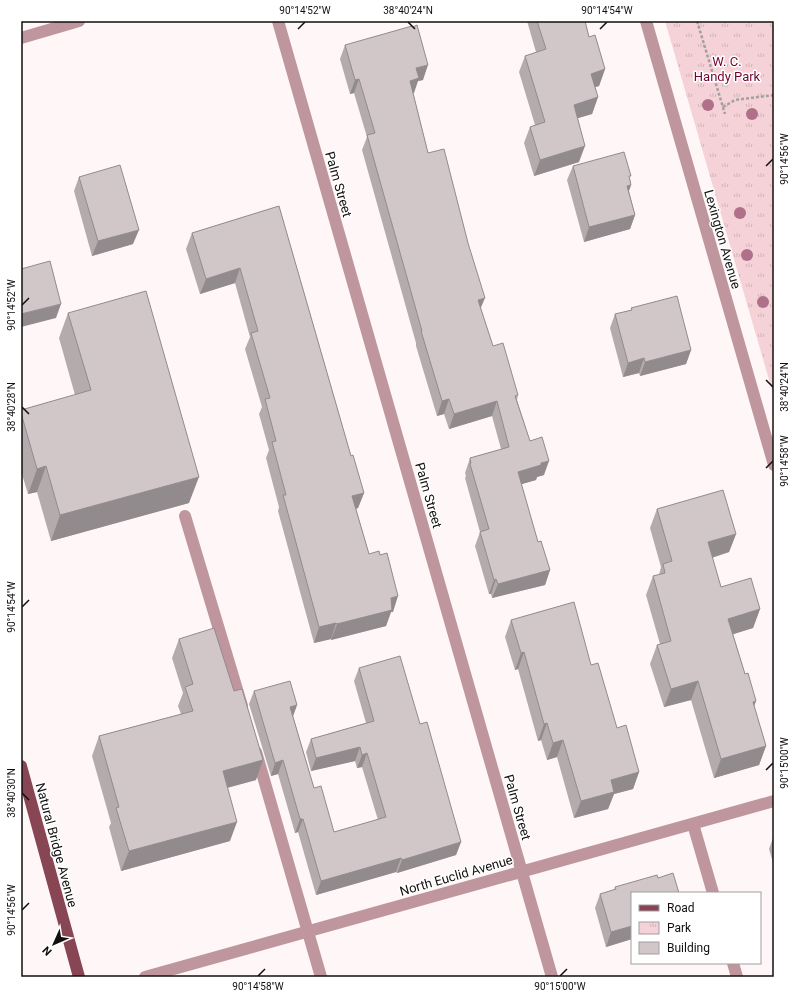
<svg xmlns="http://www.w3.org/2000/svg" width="795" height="998" viewBox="0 0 795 998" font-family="Roboto,sans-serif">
  <defs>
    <pattern id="park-tufts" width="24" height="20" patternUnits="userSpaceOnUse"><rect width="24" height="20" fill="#f5d2d8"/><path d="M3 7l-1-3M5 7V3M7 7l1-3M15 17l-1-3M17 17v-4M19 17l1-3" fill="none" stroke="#d1b3b8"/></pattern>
  </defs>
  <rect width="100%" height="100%" fill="#fef6f7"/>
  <!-- park -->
  <path fill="url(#park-tufts)" d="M665,21h109v376z"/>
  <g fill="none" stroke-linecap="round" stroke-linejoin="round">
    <!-- path -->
    <path stroke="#a59fa0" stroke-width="2.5" stroke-dasharray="3 2" stroke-linecap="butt" d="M697,21l28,93
      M723,107l12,-7 39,-5"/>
    <!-- lane -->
    <path stroke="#bf969d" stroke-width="12" d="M21,38l58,-17
      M185,516l57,190
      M256,752l65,225
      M693,824l20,69
      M733,963l4,14"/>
    <!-- street -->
    <path stroke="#bf969d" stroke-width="12" d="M278,21l274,956
      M646,21l128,444
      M145,977l629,-176"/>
    <!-- primary -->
    <path stroke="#884554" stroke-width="12" d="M21,766l58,211"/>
  </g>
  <!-- trees -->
  <g fill="#b17089">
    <circle cx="708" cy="105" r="6"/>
    <circle cx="752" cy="114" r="6"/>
    <circle cx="740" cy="213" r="6"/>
    <circle cx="747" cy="255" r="6"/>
    <circle cx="763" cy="302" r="6"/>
  </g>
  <!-- wall -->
  <path fill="#b4abad" d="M527,21h58l4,16 16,32 -6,17 -4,1 3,10 -6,17 -14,4 1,44 -45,14 -10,-33 6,-16 5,-2 -16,-53 6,-16 11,-4z
    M345,45l78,35 -5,1 -5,12 15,60 53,156 12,37 25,49 -1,5 13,41 14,34 -7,2 -1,3 -15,4 17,58 12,28 -5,15 -53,13 -1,-4h-2l-14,-48 5,-14 -15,-54 1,-2 -1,-3 5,-15 31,-9 -9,-33 -43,13 -5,-15 -7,2 -21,-70v-3l-54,-193 5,-13 -13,-44 -4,1 -10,-35z
    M573,166l57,13 1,6 -2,6 6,24 -5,14 -46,13 -17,-62z
    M79,177l54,67 -41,12 -18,-65z
    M279,206l72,250 13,37 -6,15 -2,1 13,45 24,58h-2l-5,14 -55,14v-1l-17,4 -36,-132 1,-4 -13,-49 3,-8 -10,-36 3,-7 -17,-58 5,-12 -15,-54 -35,11 -14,-45 6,-16z
    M631,308l60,42 -5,14 -46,12 -1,-3 -16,4 -13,-49 5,-14 16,-4z
    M68,313l121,190 -138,38 -14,-49 -9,2 -7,-23v-61l54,-15 -16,-57z
    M657,509l79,25 -7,18 -17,6 9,29 39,22 -7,19 -20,6 12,40 11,27 -2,5 12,40 -7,19 -45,13 -23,-78 -27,7 -14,-43 7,-19 3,-1 -14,-49 7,-19 6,-1 2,-8 -11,-39z
    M511,620l80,45 26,63 22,44 -6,17 -19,5 -6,15 -34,9 -17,-61 -10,3 -6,-20 -3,1 -20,-72 -3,1 -10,-33z
    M179,639l77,141 -29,8 3,53 -109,30 -12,-44 2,-4 -19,-67 7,-20 82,-22 -3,-8 5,-13 -11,-35z
    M359,668l61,56 41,118 -5,13 -59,18 -1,-1 -80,23 -18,-63 -3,1 -17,-59 -7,2 -22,-72 5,-13 43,14 -4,11 21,72 20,44 44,-12 -16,-53 -5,1 -2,-7 -44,10 -5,-19 5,-13 55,-16 -12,-42z
    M774,835v31l-5,-17z
    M658,878l-26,15v46l-26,8 -11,-39 5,-14 14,-4 1,-3z"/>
  <!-- shaded-wall -->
  <path fill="#928b8d" d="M428,65l-5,15 -5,1 -4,12 -9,2 5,-14 6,-13z
    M605,69l-6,17 -14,4 6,-16z
    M359,79l-5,14 -4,1 5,-14z
    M598,97l-6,17 -24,7 6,-16z
    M585,146l-6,16 -45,14 6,-16z
    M631,185l-5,14 1,-13z
    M635,215l-5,14 -46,13 5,-15z
    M139,230l-6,14 -41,12 6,-15z
    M240,268l-5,15 -35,11 6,-15z
    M485,298l-6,14 -1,-12z
    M61,304l-5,14 -35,9v-13z
    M691,350l-5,14 -46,12 5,-14z
    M644,358l-5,15 -16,4 5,-14z
    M449,399l-5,15 -7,2 5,-15z
    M497,401l-5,15 -43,13 5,-15z
    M549,461l-5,14 -7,2 -1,3 -24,7 6,-15 23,-9z
    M46,466l-9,26 -9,2 9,-25z
    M199,477l-10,26 -138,38 9,-26z
    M364,493l-6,15 -12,4 6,-16z
    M736,534l-7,18 -28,9 7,-19z
    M550,570l-5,15 -53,13 6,-14z
    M496,579l-5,15h-2l5,-14z
    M398,596l-5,16h-2l-5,14 -55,14 6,-16 54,-26z
    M760,609l-7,19 -32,10 7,-19z
    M336,623l-5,16 -17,4 5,-16z
    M524,652l-6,17 -3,1 6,-17z
    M698,681l-7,19 -27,7 7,-18z
    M756,701l-7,19 4,-18z
    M297,705l-5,14 -2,-12z
    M547,723l-6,17 -3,1 6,-17z
    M563,740l-6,17 -10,3 6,-17z
    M766,746l-7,19 -45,13 7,-19z
    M360,747l-5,14 -44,10 5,-13z
    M367,753l-5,14 -5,1 5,-13z
    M263,760l-7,20 -41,11 8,-20z
    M283,760l-5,14 -7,2 4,-13z
    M639,772l-6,17 -19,5 -6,15 -34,9 7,-17 30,-21z
    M300,819h3l-5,13 -3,1z
    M237,822l-7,19 -109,30 8,-20z
    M461,842l-5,13 -59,18 5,-13z
    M401,858l-5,14 -80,23 5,-14z
    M632,926v13l-26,8 5,-15z"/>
  <!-- building -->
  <path fill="#d1c7c9" stroke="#928b8d" d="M537,21h48l4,16 6,-2 10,34 -14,5 7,23 -24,8 11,41 -45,14 -10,-33 15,-5 -20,-66 21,-7z
    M417,25l11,40 -12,3 3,10 -9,3 18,72 16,-4 24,94 17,55 -7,2 15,46 10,-3 15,52 -3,1 15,45 12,-4 7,24 -8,2v2l-23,7 20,70 3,-1 9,29 -52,14 -2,-5 -2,1 -14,-48 9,-3 -19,-65 1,-1 -1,-5 39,-11 -12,-46 -43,13 -5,-15 -7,2 -21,-70h1l-55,-196 8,-2 -16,-54 -4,1 -10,-35 67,-19 1,1z
    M624,152l7,24h-2l2,9 -4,1 8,29 -46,12 -16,-61z
    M120,165l19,65 -41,11 -19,-64z
    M279,206l72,250 2,-1 11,38 -12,3 17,58 10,-3 1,4 7,-2 11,43 -7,2 1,12 -55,14 -1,-1 -17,4 -36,-132h3l-14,-53 4,-1 -11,-42 5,-1 -19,-65 7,-2 -18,-63 -34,11 -14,-46z
    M50,261l11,43 -40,10v-45z
    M146,291l53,186 -139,38 -14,-49 -9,3 -16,-56v-3l70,-20 -23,-77z
    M677,296l14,54 -46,12 -1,-4 -16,5 -13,-49 17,-4 -1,-2z
    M723,490l13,44 -28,8 13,45 30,-9 9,31 -32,10 17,55 3,-1 8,28 -3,1 13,44 -45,13 -23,-78 -27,8 -14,-44 14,-4 -18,-65 12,-3 -2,-9 9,-3 -15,-52z
    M574,602l17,63 7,-2 19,65 9,-3 13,47 -28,8 3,12 -33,9 -18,-61 -10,3 -6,-20 -3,1 -20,-72 -3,1 -10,-33z
    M214,628l20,63 8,-2 21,71 -40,11 14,51 -108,29 -13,-43 3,-1 -20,-71 94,-25 -8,-24 8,-3 -14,-45z
    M400,656l20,68 7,-2 34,120 -59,18 -1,-2 -80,23 -18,-62h-3l-17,-59 -8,3 -21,-72 36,-10 7,24 -7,2 24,81 7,-2 13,46 52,-15 -19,-64 -5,2 -2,-8 -44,11 -5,-19 63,-18 -15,-53z
    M673,873l6,20h-47v33l-21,6 -11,-38 16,-5 -1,-2 42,-12 1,3z"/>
  <!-- ticks -->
  <path fill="none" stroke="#120f0f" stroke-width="1.5" d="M408,22l7,7M298,29l7,-7M600,29l7,-7M766,166l7,-7M22,305l7,-7M766,380l7,7M22,407l7,7M766,468l7,-7M22,607l7,-7M766,770l7,-7M22,793l7,7M22,910l7,-7M258,976l7,-7M560,976l7,-7"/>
  <g text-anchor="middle" stroke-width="3" stroke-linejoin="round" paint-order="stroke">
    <!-- park labels -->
    <g font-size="13" fill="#72032f" stroke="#fff">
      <text x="727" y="66">W. C.<tspan x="727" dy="15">Handy Park</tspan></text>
    </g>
    <!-- street labels -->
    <g font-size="13" fill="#120f0f" stroke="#fff">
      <text transform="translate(339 184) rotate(74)" y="5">Palm Street</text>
      <text transform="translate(723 239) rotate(74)" y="5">Lexington Avenue</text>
      <text transform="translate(429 495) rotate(74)" y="5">Palm Street</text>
      <text transform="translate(518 807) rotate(74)" y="5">Palm Street</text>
      <text transform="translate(57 845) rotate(75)" y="5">Natural Bridge Avenue</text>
      <text transform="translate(456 875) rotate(-16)" y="5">North Euclid Avenue</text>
    </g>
  </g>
  <!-- border -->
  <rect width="795" height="998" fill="none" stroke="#ffffff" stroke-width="44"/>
  <!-- legend -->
  <rect x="631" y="892" width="130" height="72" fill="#ffffff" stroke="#a09f9f"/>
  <rect x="639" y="905" width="20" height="6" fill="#884554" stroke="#a09f9f"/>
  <text x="667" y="912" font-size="12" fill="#120f0f">Road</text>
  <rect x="639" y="922" width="20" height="12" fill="url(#park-tufts)" stroke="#a09f9f"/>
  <text x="667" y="932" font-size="12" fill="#120f0f">Park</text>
  <rect x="639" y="942" width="20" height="12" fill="#d1c7c9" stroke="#a09f9f"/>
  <text x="667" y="952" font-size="12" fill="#120f0f">Building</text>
  <!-- north arrow -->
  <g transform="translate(54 944) rotate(225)" stroke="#ffffff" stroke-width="3" paint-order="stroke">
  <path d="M0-3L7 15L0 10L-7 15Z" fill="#120f0f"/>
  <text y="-6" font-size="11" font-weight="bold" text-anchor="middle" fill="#120f0f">N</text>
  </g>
  <rect x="22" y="22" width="751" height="954" fill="none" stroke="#120f0f" stroke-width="1.5"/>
  <g font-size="10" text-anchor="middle" fill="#120f0f">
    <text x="305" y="14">90°14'52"W</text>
    <text x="408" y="14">38°40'24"N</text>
    <text x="607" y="14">90°14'54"W</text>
    <text transform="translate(784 159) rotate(-90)" y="4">90°14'56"W</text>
    <text transform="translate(11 305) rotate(-90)" y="4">90°14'52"W</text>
    <text transform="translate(784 387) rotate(-90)" y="4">38°40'24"N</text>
    <text transform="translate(11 407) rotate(-90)" y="4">38°40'28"N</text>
    <text transform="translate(784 461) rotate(-90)" y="4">90°14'58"W</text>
    <text transform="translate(11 607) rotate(-90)" y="4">90°14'54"W</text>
    <text transform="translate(784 763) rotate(-90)" y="4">90°15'00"W</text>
    <text transform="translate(11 793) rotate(-90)" y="4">38°40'30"N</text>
    <text transform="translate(11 910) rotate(-90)" y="4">90°14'56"W</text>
    <text x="258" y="990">90°14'58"W</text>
    <text x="560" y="990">90°15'00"W</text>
  </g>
</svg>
